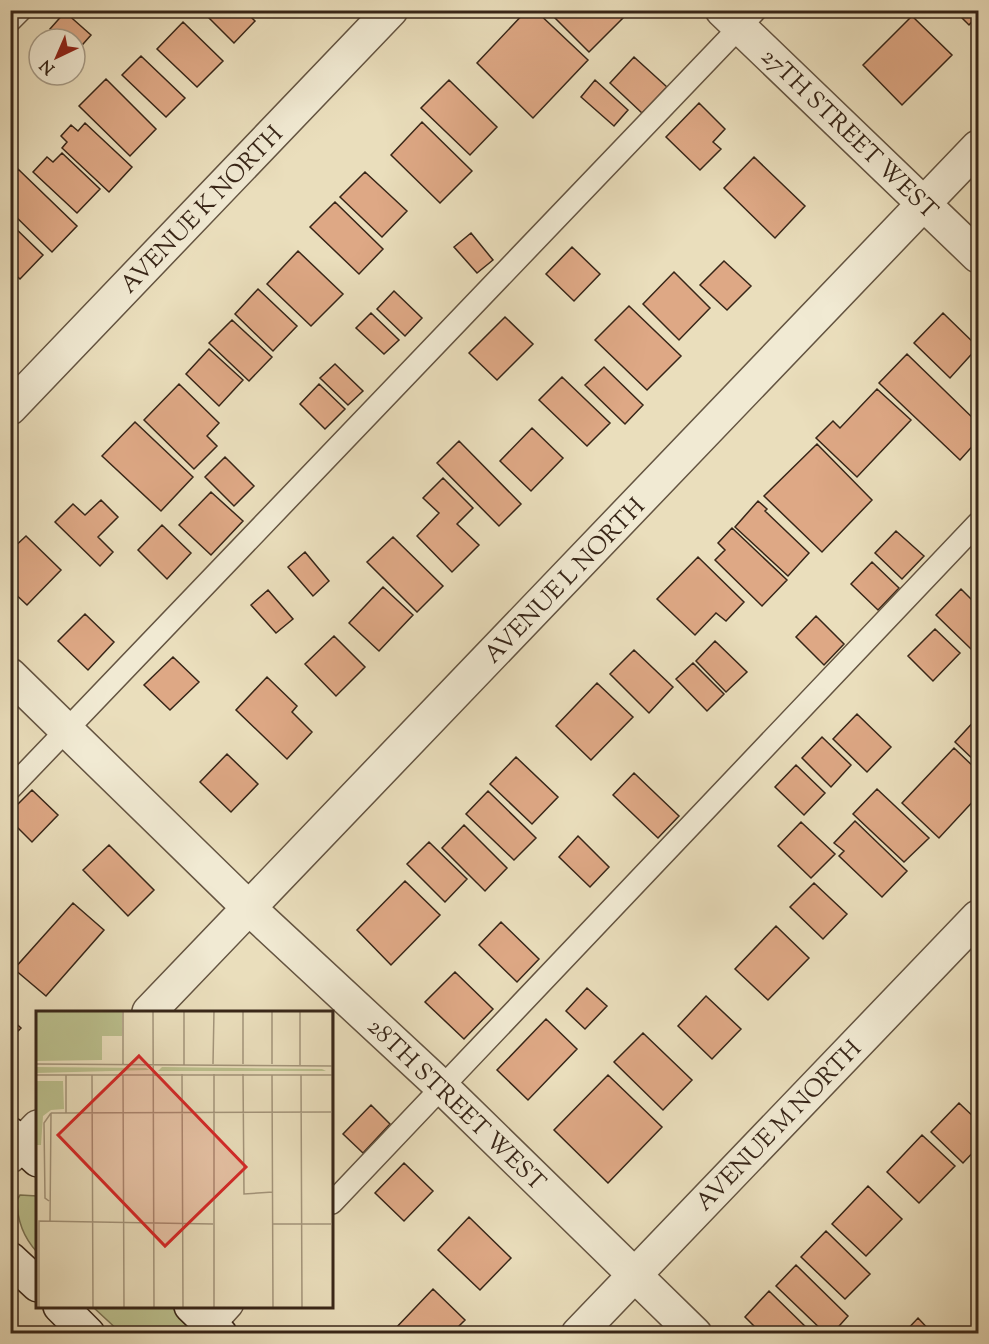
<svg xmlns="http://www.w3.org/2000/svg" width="989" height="1344" viewBox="0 0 989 1344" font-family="'Sorts Mill Goudy',serif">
  <rect width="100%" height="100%" fill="#eadebc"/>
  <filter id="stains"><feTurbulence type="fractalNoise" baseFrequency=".00333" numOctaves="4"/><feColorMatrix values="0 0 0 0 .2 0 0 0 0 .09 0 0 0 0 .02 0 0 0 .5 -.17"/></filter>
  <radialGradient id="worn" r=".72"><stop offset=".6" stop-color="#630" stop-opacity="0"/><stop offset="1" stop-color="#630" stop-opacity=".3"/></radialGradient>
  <!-- green -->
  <path fill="#bbc08e" stroke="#7a7353" stroke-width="1.5" d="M20,1195l17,1v56c-13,-14 -20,-32 -20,-52z
    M93,1307h79l28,26h-79z"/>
  <!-- building -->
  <path fill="#dea885" stroke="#382618" stroke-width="1.5" d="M201,10h43l11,11 -21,22z
    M527,10h8l53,50 -55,58 -56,-55z
    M547,10h70l7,7 -35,35z
    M954,10h24v5l-9,10z
    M65,12l26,23 -15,17 -1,-13h-14l-11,-10z
    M912,16l40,39 -50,50 -39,-40z
    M183,22l40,39 -26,26 -40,-38z
    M141,56l44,42 -19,19 -44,-42z
    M634,57l33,30 -25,26 -32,-30z
    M106,79l50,50 -26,27 -51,-50z
    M449,80l48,47 -27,28 -49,-47z
    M595,80l33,30 -14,16 -33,-29z
    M699,103l26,26 -12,13 8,7 -21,21 -34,-33z
    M422,122l50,49 -32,32 -49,-48z
    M85,123l47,44 -23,25 -47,-44 5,-6 -6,-6 10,-11 7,6z
    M62,153l38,36 -23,24 -44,-41 14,-15 6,5z
    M754,157l51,49 -30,32 -51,-50z
    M18,169l59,57 -25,26 -42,-41v-34z
    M365,172l42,39 -25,26 -42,-40z
    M335,202l48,47 -24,25 -49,-47z
    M10,223l33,32 -23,24 -10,-9z
    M471,233l22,27 -16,13 -23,-26z
    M572,247l28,27 -26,27 -28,-27z
    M298,251l45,43 -32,32 -44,-42z
    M724,261l27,25 -24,24 -27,-25z
    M674,272l36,36 -31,32 -36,-36z
    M258,289l39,37 -24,25 -38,-37z
    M394,291l28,27 -17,18 -28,-27z
    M629,306l52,50 -34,34 -52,-50z
    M371,313l28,27 -15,14 -28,-26z
    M943,313l35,34 -28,31 -36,-35z
    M505,317l28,27 -36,36 -28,-27z
    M232,320l40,37 -23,24 -40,-38z
    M209,349l34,31 -24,26 -33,-32z
    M907,354l71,69v17l-18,20 -81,-77z
    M335,364l28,27 -15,14 -28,-27z
    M604,367l39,38 -18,19 -40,-39z
    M562,377l48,46 -23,23 -48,-46z
    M179,384l40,39 -12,13 10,10 -23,23 -50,-49z
    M319,384l26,25 -20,20 -25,-25z
    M877,389l34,31 -54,57 -41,-39 17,-17 7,7z
    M135,422l58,55 -32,34 -59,-55z
    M532,428l31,30 -32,33 -31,-30z
    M459,441l62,63 -22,22 -62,-63z
    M817,444l55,56 -50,52 -58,-56z
    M225,457l29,29 -20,20 -29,-29z
    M443,478l30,30 -16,16 22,21 -27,27 -35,-36 22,-23 -16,-15z
    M211,492l32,29 -32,34 -32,-30z
    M101,500l17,17 -20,20 15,15 -13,14 -45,-44 18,-18 12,11z
    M758,501l9,8 -2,2 44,42 -21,23 -53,-49z
    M162,525l29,28 -24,26 -29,-29z
    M732,528l55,52 -25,26 -47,-46 10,-10 -7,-7z
    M896,531l28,25 -22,23 -27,-26z
    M26,536l35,34 -34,35 -17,-16v-38z
    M393,537l50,49 -26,26 -50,-50z
    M305,552l24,29 -16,15 -25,-29z
    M698,557l46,45 -18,19 -10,-8 -21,22 -38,-36z
    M872,562l27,26 -21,22 -27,-26z
    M383,587l30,28 -34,36 -30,-28z
    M961,589l17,17v35l-7,8 -35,-34z
    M268,590l25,29 -17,14 -25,-28z
    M85,614l29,28 -26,28 -30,-29z
    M816,616l28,28 -20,21 -28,-28z
    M935,629l25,24 -27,28 -25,-25z
    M334,636l31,31 -29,29 -31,-32z
    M715,641l32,31 -21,20 -30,-31z
    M634,650l39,37 -24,26 -39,-39z
    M173,657l26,25 -29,28 -26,-25z
    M693,663l31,31 -17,17 -31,-32z
    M267,677l30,29 -5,6 20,20 -25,27 -51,-49z
    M597,683l36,34 -42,43 -35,-34z
    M857,714l34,33 -24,25 -34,-33z
    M978,717v47l-23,-22z
    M822,737l29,28 -20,22 -29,-29z
    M954,748l24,23v25l-39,42 -37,-35z
    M227,754l31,30 -27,28 -31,-30z
    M516,757l42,40 -26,27 -42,-40z
    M796,765l29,28 -21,22 -29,-28z
    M634,773l45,43 -21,22 -45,-43z
    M877,789l52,49 -25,24 -51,-48z
    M32,790l26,25 -26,27 -22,-22v-8z
    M488,791l48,47 -22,22 -48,-46z
    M855,821l52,50 -25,26 -43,-41 5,-5 -10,-8z
    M801,822l34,32 -24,24 -33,-32z
    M464,825l43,43 -22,23 -43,-43z
    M578,836l31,31 -19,20 -31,-30z
    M429,842l38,37 -22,23 -38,-38z
    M109,845l45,45 -26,26 -45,-46z
    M405,881l35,34 -49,50 -34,-35z
    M814,883l33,31 -24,25 -33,-32z
    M73,903l31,27 -58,66 -32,-27z
    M501,922l38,37 -22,23 -38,-37z
    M776,926l33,32 -41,42 -33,-31z
    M455,972l38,37 -29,30 -39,-37z
    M587,988l20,18 -22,23 -19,-18z
    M706,996l35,33 -29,30 -34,-33z
    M10,1018l11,10 -11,11z
    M546,1019l31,30 -49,51 -31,-30z
    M643,1033l49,47 -29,30 -49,-48z
    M608,1075l54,52 -54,56 -54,-53z
    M959,1103l19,18v26l-15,16 -32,-31z
    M371,1105l19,19 -27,29 -20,-19z
    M922,1135l33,31 -36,37 -32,-31z
    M404,1163l29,28 -29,30 -29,-28z
    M868,1186l34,33 -36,37 -34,-32z
    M469,1217l42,41 -31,32 -42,-40z
    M826,1231l44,43 -25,25 -44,-42z
    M796,1265l52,51 -16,18h-6l-50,-48z
    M433,1289l32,31 -14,14h-55l-3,-3z
    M769,1291l44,43h-51l-17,-17z
    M918,1318l15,16h-30z"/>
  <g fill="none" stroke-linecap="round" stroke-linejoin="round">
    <!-- lane casing -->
    <g stroke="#645441" stroke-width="24">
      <path id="lane" d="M10,21l11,-11
        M10,789l746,-779
        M332,1203l646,-680
        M213,1327l19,-21"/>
    </g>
    <!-- street casing -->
    <g stroke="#645441" stroke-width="36">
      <path id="street" d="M722,10l256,246
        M10,408l381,-398
        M10,675l240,234 193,179 252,246
        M149,1012l829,-865
        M10,1156l28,-29
        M578,1334l400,-417"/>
    </g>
    <!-- secondary casing -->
    <g stroke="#382618" stroke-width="36">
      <path id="secondary" d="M10,1134l28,26
        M10,1259l28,26
        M60,1306l28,28
        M191,1306l29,28"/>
    </g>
    <!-- lane -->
    <use href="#lane" stroke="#f1ead3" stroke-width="21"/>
    <!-- street -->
    <use href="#street" stroke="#f1ead3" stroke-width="33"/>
    <!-- secondary -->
    <use href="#secondary" stroke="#f1ead3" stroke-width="33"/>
  </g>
  <g text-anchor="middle" stroke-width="4.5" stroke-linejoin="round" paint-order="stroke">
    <!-- street labels -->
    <g font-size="24" fill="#382618" stroke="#f1ead3">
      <text transform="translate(850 133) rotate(44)" y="8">27TH STREET WEST</text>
      <text transform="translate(201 209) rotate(-46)" y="8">AVENUE K NORTH</text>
      <text transform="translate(564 580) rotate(-46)" y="8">AVENUE L NORTH</text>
      <text transform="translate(457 1104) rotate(44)" y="8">28TH STREET WEST</text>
      <text transform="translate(778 1125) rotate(-46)" y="8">AVENUE M NORTH</text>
    </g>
  </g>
  <!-- overview -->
  <g transform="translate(36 1011)">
    <rect width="297" height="297" fill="#eadebc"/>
    <path d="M0,0h86v25h-20v24l-66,1zM0,56l110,1 3,2 -113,3zM126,56l160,2 4,2h-168zM0,70h27l1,28 -13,1 -8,6 -2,29h-5z" fill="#bbc08e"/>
    <path fill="none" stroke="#a3947a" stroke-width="1.5" d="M117,0l1,297M148,0v54M236,0v53M296,0l1,297M0,53l297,2M87,53v-53M177,53l1,-53M207,53v-53M264,54v-54M146,63l1,234M207,63l1,120 29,-2M0,64h297M56,64l1,233M87,64l1,233M236,64l1,233M265,64l1,233M15,102l280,-1M30,102v-38M13,190l-4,-3 -1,-75 7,-10M14,210l1,-108M237,213h58M3,297v-87l174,3M178,297v-234"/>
    <path fill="#d62828" fill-opacity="0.15" stroke="#d62828" stroke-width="3" d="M103,45l107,111 -81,79 -107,-111z"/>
    <rect width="297" height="297" fill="none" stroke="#382618" stroke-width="3"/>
  </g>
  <!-- margin -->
  <rect width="989" height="1344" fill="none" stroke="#eadebc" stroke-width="36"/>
  <rect x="12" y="12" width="965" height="1320" fill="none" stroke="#382618" stroke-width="3"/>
  <rect x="18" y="18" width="953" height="1308" fill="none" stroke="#382618" stroke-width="1.5"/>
  <!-- north arrow -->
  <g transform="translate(57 57) rotate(224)"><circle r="28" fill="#f1ead3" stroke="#a79c88" stroke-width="1.5"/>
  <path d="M0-4.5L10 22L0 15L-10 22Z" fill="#8f2418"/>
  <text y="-9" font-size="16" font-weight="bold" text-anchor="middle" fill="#382618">N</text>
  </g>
  <rect width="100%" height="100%" filter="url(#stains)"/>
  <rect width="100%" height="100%" fill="url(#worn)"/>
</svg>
